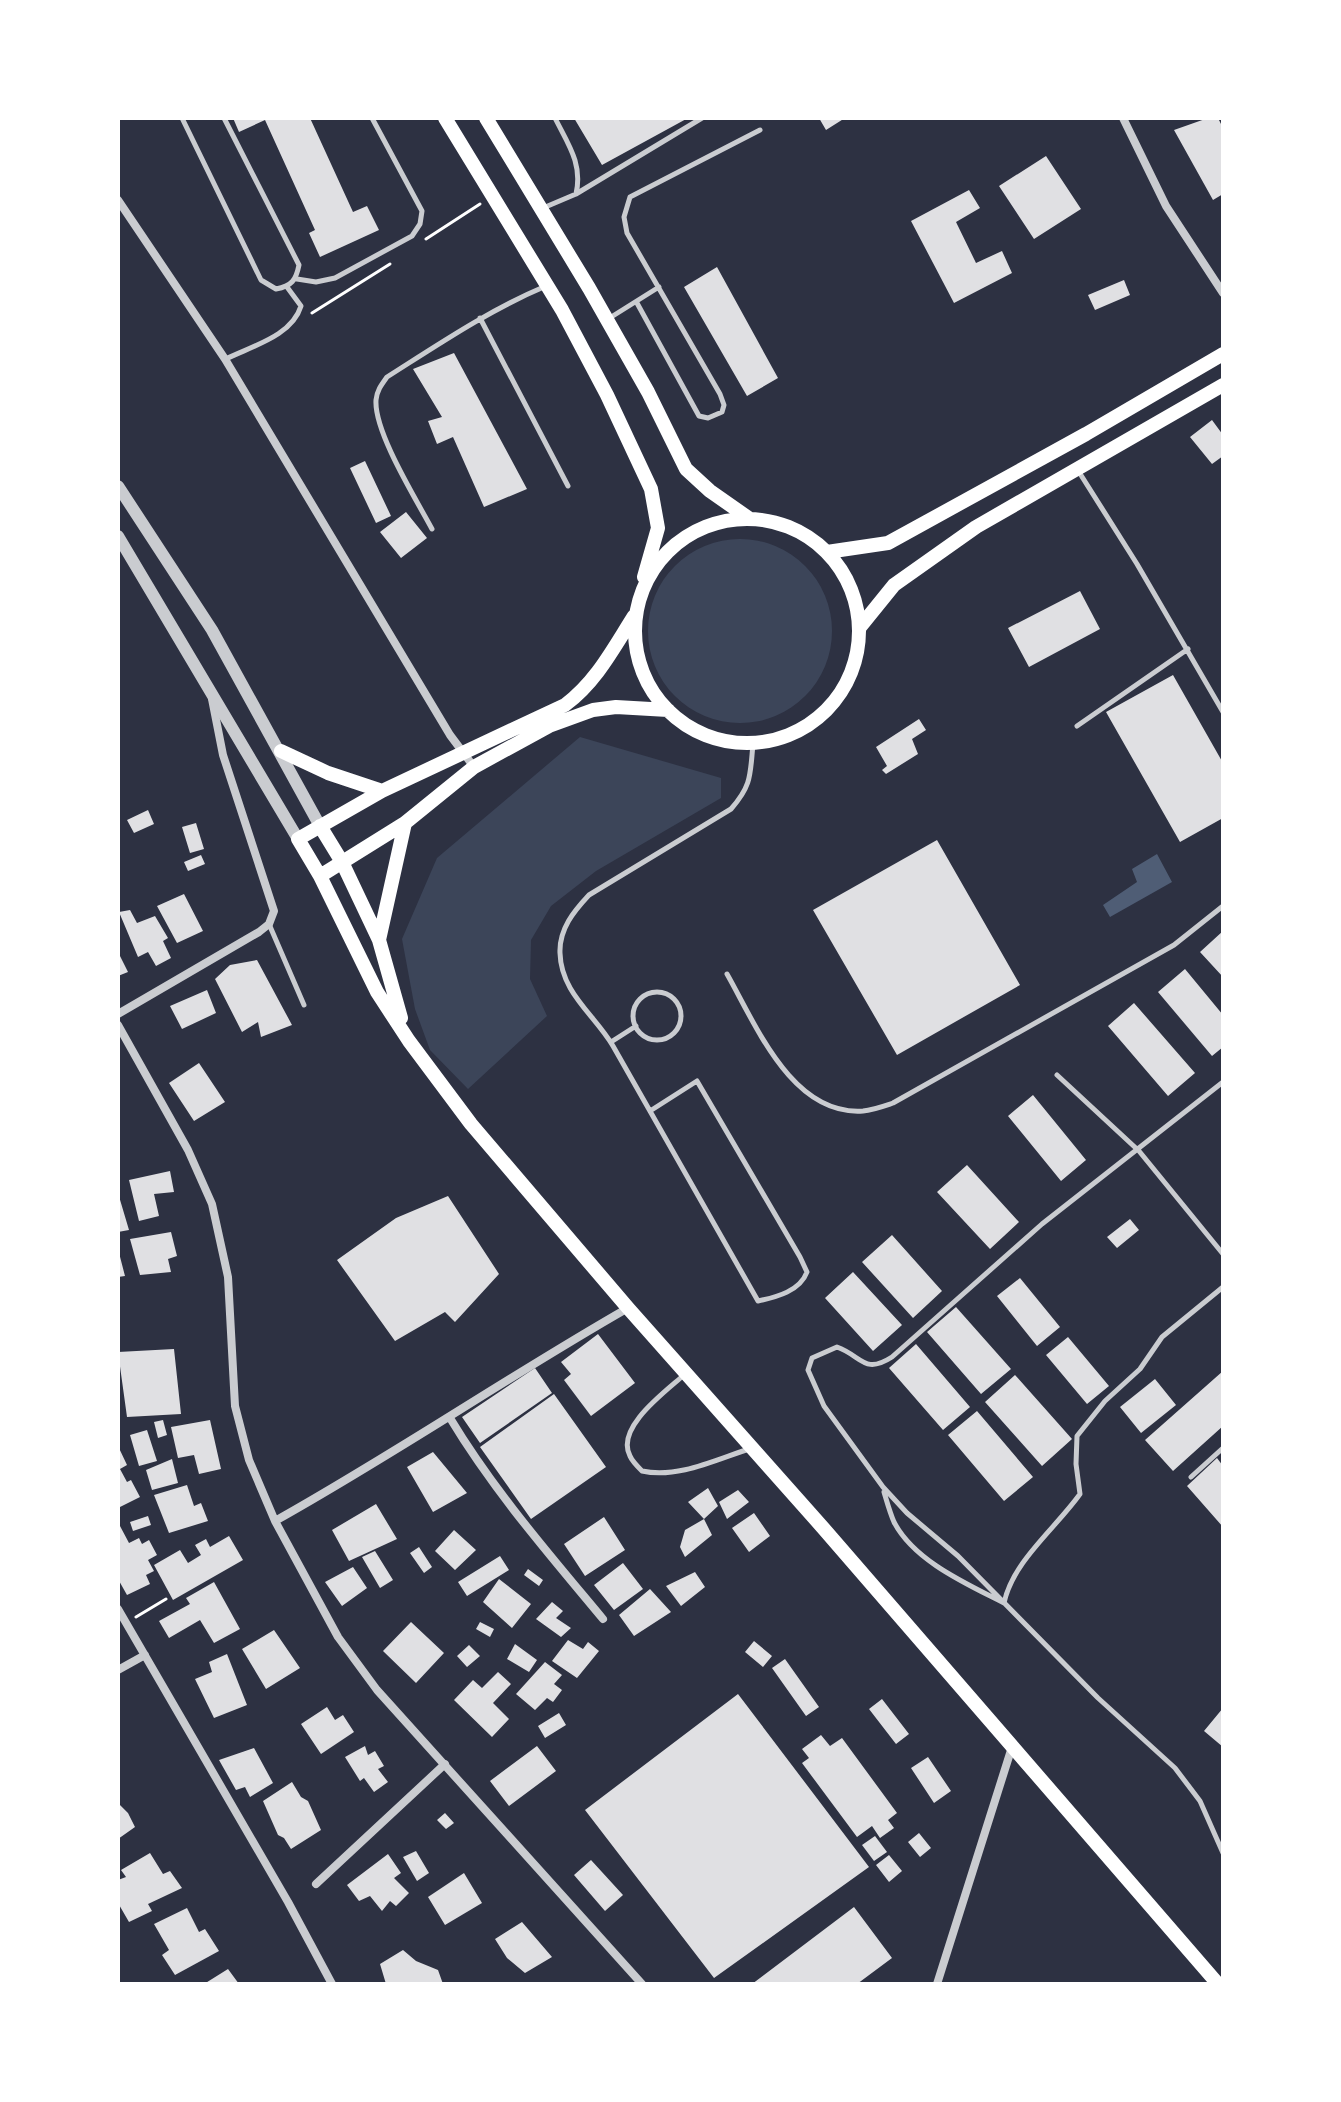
<svg xmlns="http://www.w3.org/2000/svg" width="1341" height="2102" viewBox="0 0 1341 2102" font-family="'Source Serif 4',serif">
  <rect width="100%" height="100%" fill="#2d3142"/>
  <!-- green -->
  <path fill="#3c4559" d="M648 631a92 92 0 1 1 184 0a92 92 0 1 1-184 0Z
    M580,737l141,41v20l-125,73 -45,35 -20,34 -1,39 17,37 -79,73 -38,-39 -15,-41 -13,-70 35,-81z"/>
  <!-- water -->
  <path fill="#4f5d75" d="M1157,854l15,28 -62,35 -7,-12 34,-23 -5,-13z"/>
  <!-- building -->
  <path fill="#e0e0e3" d="M233,118h77l43,94 14,-6 12,24 -59,27 -11,-24 6,-3 -50,-110 -26,12z
    M574,118h114l-86,47z
    M819,118h26l-19,12z
    M1208,118h10l5,10v66l-10,6 -39,-70z
    M1046,156l35,53 -47,30 -35,-53z
    M969,190l11,18 -24,14 20,41 26,-12 10,22 -58,30 -43,-82z
    M717,267l61,111 -31,18 -63,-109z
    M1124,280l6,15 -35,15 -7,-15z
    M454,353l73,136 -43,18 -31,-70 -16,7 -9,-23 14,-4 -29,-48z
    M1212,420l11,15v21l-11,8 -22,-27z
    M365,461l26,55 -15,7 -26,-55z
    M406,512l21,26 -26,20 -21,-26z
    M1080,591l20,38 -71,38 -21,-39z
    M1173,675l50,88v55l-43,24 -74,-130z
    M919,719l7,11 -14,9 6,15 -32,20 -4,-4 5,-4 -11,-19z
    M148,810l6,14 -20,9 -7,-13z
    M196,823l8,26 -14,4 -8,-26z
    M937,840l83,145 -123,70 -84,-145z
    M201,855l4,9 -17,7 -4,-9z
    M184,894l19,37 -26,12 -20,-37z
    M130,910l7,13 18,-7 13,22 -5,3 8,17 -15,8 -8,-14 -10,5 -19,-45z
    M1223,931v46l-23,-25z
    M118,952l10,20 -10,4z
    M257,960l35,65 -31,12 -3,-15 -16,10 -27,-53 15,-14z
    M1185,969l38,46v32l-11,9 -54,-64z
    M207,990l9,23 -34,16 -12,-23z
    M1134,1003l61,70 -27,23 -60,-70z
    M199,1063l26,39 -31,19 -25,-38z
    M1033,1095l53,65 -25,21 -53,-65z
    M967,1165l52,57 -29,27 -53,-57z
    M170,1171l4,21 -20,2 5,22 -20,5 -10,-41z
    M118,1193l11,37 -11,2z
    M448,1196l51,78 -44,48 -10,-10 -50,29 -58,-81 59,-42z
    M1130,1219l9,11 -22,18 -10,-11z
    M171,1232l6,24 -9,3 3,13 -31,3 -10,-36z
    M892,1235l50,56 -29,27 -51,-56z
    M118,1249l7,27 -7,1z
    M853,1272l49,53 -29,26 -48,-53z
    M1020,1278l40,49 -23,19 -40,-50z
    M956,1307l55,62 -30,25 -54,-62z
    M598,1334l37,49 -44,33 -27,-36 7,-6 -10,-12z
    M1068,1337l41,49 -22,18 -41,-49z
    M916,1344l54,63 -27,23 -54,-62z
    M174,1349l7,65 -54,3 -9,-65z
    M535,1368l17,25 -72,50 -18,-26z
    M1223,1371v55l-50,45 -28,-31z
    M1015,1375l57,64 -30,27 -57,-64z
    M1155,1379l21,26 -35,28 -21,-26z
    M554,1394l52,73 -75,52 -51,-72z
    M977,1411l56,66 -29,24 -56,-66z
    M163,1420l4,15 -9,3 -4,-16z
    M210,1420l11,49 -22,5 -5,-19 -16,3 -7,-31z
    M147,1430l10,31 -18,5 -9,-31z
    M118,1446l9,19 -7,4 7,13 4,-2 9,17 -22,11z
    M433,1452l34,41 -34,19 -26,-45z
    M1217,1458l6,8v61l-36,-41z
    M172,1459l6,24 -26,7 -6,-20z
    M187,1485l7,21 7,-3 7,18 -39,12 -15,-38z
    M708,1488l10,18 -14,13 -16,-17z
    M738,1490l11,12 -22,17 -8,-17z
    M376,1504l21,35 -48,22 -17,-31z
    M754,1513l16,23 -21,16 -17,-24z
    M148,1516l3,9 -18,6 -3,-9z
    M604,1517l21,33 -40,26 -21,-32z
    M704,1519l8,16 -27,22 -5,-10 5,-17z
    M120,1526l9,17 10,-5 3,6 7,-4 8,15 -9,5 6,11 -8,4 4,9 -23,11 -9,-16z
    M454,1530l22,20 -21,20 -20,-19z
    M229,1536l14,24 -70,40 -19,-35 26,-15 8,13 13,-8 -6,-10 11,-6 4,8z
    M419,1547l13,20 -8,6 -14,-20z
    M375,1551l18,29 -13,8 -18,-31z
    M500,1556l9,14 -42,26 -9,-14z
    M623,1563l20,26 -29,21 -20,-25z
    M353,1567l14,21 -25,18 -17,-24z
    M528,1569l15,11 -4,6 -15,-11z
    M695,1572l10,15 -24,19 -15,-20z
    M499,1579l32,25 -19,24 -29,-26z
    M214,1582l26,47 -26,14 -14,-23 -31,18 -10,-17 31,-17 -4,-6z
    M650,1589l21,23 -37,24 -15,-21z
    M552,1602l11,9 -7,7 15,10 -10,9 -25,-18z
    M411,1622l33,31 -28,30 -33,-32z
    M480,1622l14,7 -4,8 -14,-8z
    M274,1630l26,38 -34,21 -24,-40z
    M568,1640l15,9 5,-7 11,9 -22,27 -25,-17z
    M754,1641l18,15 -9,11 -18,-15z
    M515,1644l22,16 -8,12 -22,-13z
    M469,1645l11,11 -13,11 -10,-11z
    M227,1654l20,51 -33,13 -19,-39 17,-7 -3,-10z
    M785,1659l34,48 -13,9 -34,-48z
    M545,1662l17,13 -8,9 8,6 -9,12 -6,-4 -12,12 -19,-16z
    M498,1672l13,12 -18,19 16,16 -17,18 -38,-37 19,-20 9,8z
    M738,1694l131,173 -155,111 -129,-168z
    M882,1699l27,35 -13,10 -27,-35z
    M327,1707l8,13 8,-5 11,17 -33,22 -20,-30z
    M1223,1708v39l-19,-16z
    M559,1713l7,12 -21,13 -7,-12z
    M821,1735l9,11 12,-8 55,75 -9,7 6,8 -14,10 -8,-12 -15,11 -55,-74 7,-5 -7,-9z
    M365,1746l3,9 7,-4 9,15 -6,3 10,13 -14,10 -10,-14 -4,3 -15,-24z
    M537,1746l19,25 -47,35 -19,-25z
    M254,1748l19,35 -23,14 -5,-10 -9,3 -17,-30z
    M928,1757l23,34 -17,12 -23,-35z
    M292,1782l9,15 7,4 13,29 -30,19 -7,-11 -6,-3 -15,-34z
    M118,1803l10,10 7,14 -17,12z
    M445,1813l9,10 -8,6 -9,-9z
    M919,1833l12,15 -11,9 -12,-15z
    M875,1836l12,16 -13,9 -12,-16z
    M416,1851l13,22 -12,8 -14,-24z
    M150,1853l13,21 7,-3 12,17 -34,16 4,7 -23,11 -11,-19v-23l8,-3 -5,-7z
    M388,1854l13,19 -7,5 15,15 -13,13 -6,-5 -8,10 -12,-15 -11,5 -12,-16z
    M889,1855l13,16 -13,11 -13,-17z
    M591,1860l32,35 -18,16 -31,-36z
    M464,1873l18,30 -37,22 -17,-28z
    M854,1907l38,51 -35,26h-105z
    M187,1908l12,24 6,-3 14,22 -44,24 -13,-20 7,-5 -15,-26z
    M522,1922l30,35 -27,16 -18,-15 -12,-19z
    M403,1950l13,11 22,9 5,14h-57l-6,-20z
    M228,1969l11,15h-35z"/>
  <g fill="none" stroke-linecap="round" stroke-linejoin="round">
    <!-- path -->
    <path stroke="#fff" stroke-width="3" d="M426,239l54,-35
      M312,313l78,-49
      M136,1617l30,-18"/>
    <!-- service -->
    <path stroke="#caccd0" stroke-width="5" d="M182,118l79,162 15,9c16,-3 20,-9 23,-24l-75,-147
      M576,194l126,-76
      M543,208l33,-14c7,-30 -8,-50 -21,-76
      M297,279l19,3 19,-4 77,-42 8,-12 2,-13 -50,-93
      M637,303l62,113 9,2 14,-6 2,-7 -4,-11 -93,-161 -3,-16 6,-20 130,-67
      M480,318l88,168
      M608,319l51,-32
      M226,359c26,-13 66,-23 75,-53l-14,-19
      M1079,472l58,92 86,148
      M432,529c-16,-30 -58,-97 -56,-129 1,-10 6,-16 11,-23 52,-33 102,-67 159,-91
      M1077,726l111,-77
      M269,924l35,81
      M727,974c29,51 65,142 136,137 10,-1 21,-5 30,-8l281,-158 49,-39
      M633 1016a24 24 0 1 1 48 0a24 24 0 1 1-48 0Z
      M611,1042l25,-16
      M1057,1075l82,76 84,103
      M1223,1082l-181,142 -150,133c-28,18 -30,-1 -55,-10l-25,11 -4,12 16,36 59,81 24,26 51,43 140,142 77,70 25,33 23,52
      M650,1111l47,-30 103,176 7,15c-7,19 -30,25 -49,29 -48,-85 -96,-170 -145,-255 -18,-31 -52,-53 -53,-93 -1,-24 14,-42 29,-58l142,-86c21,-24 19,-34 22,-65
      M684,1375c-19,17 -69,53 -54,81 2,5 8,11 12,15 36,8 75,-12 110,-23
      M1191,1477l32,-29
      M884,1492c3,10 6,21 10,30 20,39 73,62 110,81 9,-42 51,-74 76,-109l-4,-30 1,-28 28,-35 35,-32 22,-32 61,-50"/>
    <!-- minor -->
    <path stroke="#caccd0" stroke-width="8" d="M1123,118l43,88 57,87
      M118,200l107,159 225,376 24,32
      M118,1014l141,-82 10,-8 5,-13 -51,-156 -11,-56
      M118,1025l70,125 24,54 16,73 7,129 14,54 26,61 63,116 39,53 265,294
      M450,1418c44,73 99,136 153,201
      M275,1521c120,-67 234,-145 353,-213
      M118,1609l170,293 44,82
      M118,1670l27,-15
      M316,1884l129,-120
      M937,1984l75,-237"/>
    <!-- tertiary -->
    <path stroke="#caccd0" stroke-width="12" d="M118,486l94,144 108,196
      M118,536l180,303"/>
    <!-- secondary -->
    <path stroke="#fff" stroke-width="14" d="M445,118l117,192 45,85 44,94 7,39 -14,49
      M486,118l103,170 59,104 38,77 24,22 40,28
      M635 631a112 112 0 1 1 224 0a112 112 0 1 1-224 0Z
      M827,552l61,-9 198,-109 137,-80
      M634,616c-21,33 -38,66 -69,89l-183,86 -84,48 22,37 57,116 32,49 62,83 157,184 196,221 394,455
      M860,627l34,-42 82,-58 247,-142
      M281,751l47,22 54,18
      M320,826l22,36 37,78 22,78
      M320,876l85,-53 69,-56 75,-41 44,-16 23,-3 52,3
      M379,940l26,-117"/>
  </g>
  <!-- border -->
  <rect width="1341" height="2102" fill="none" stroke="#ffffff" stroke-width="240"/>
</svg>
